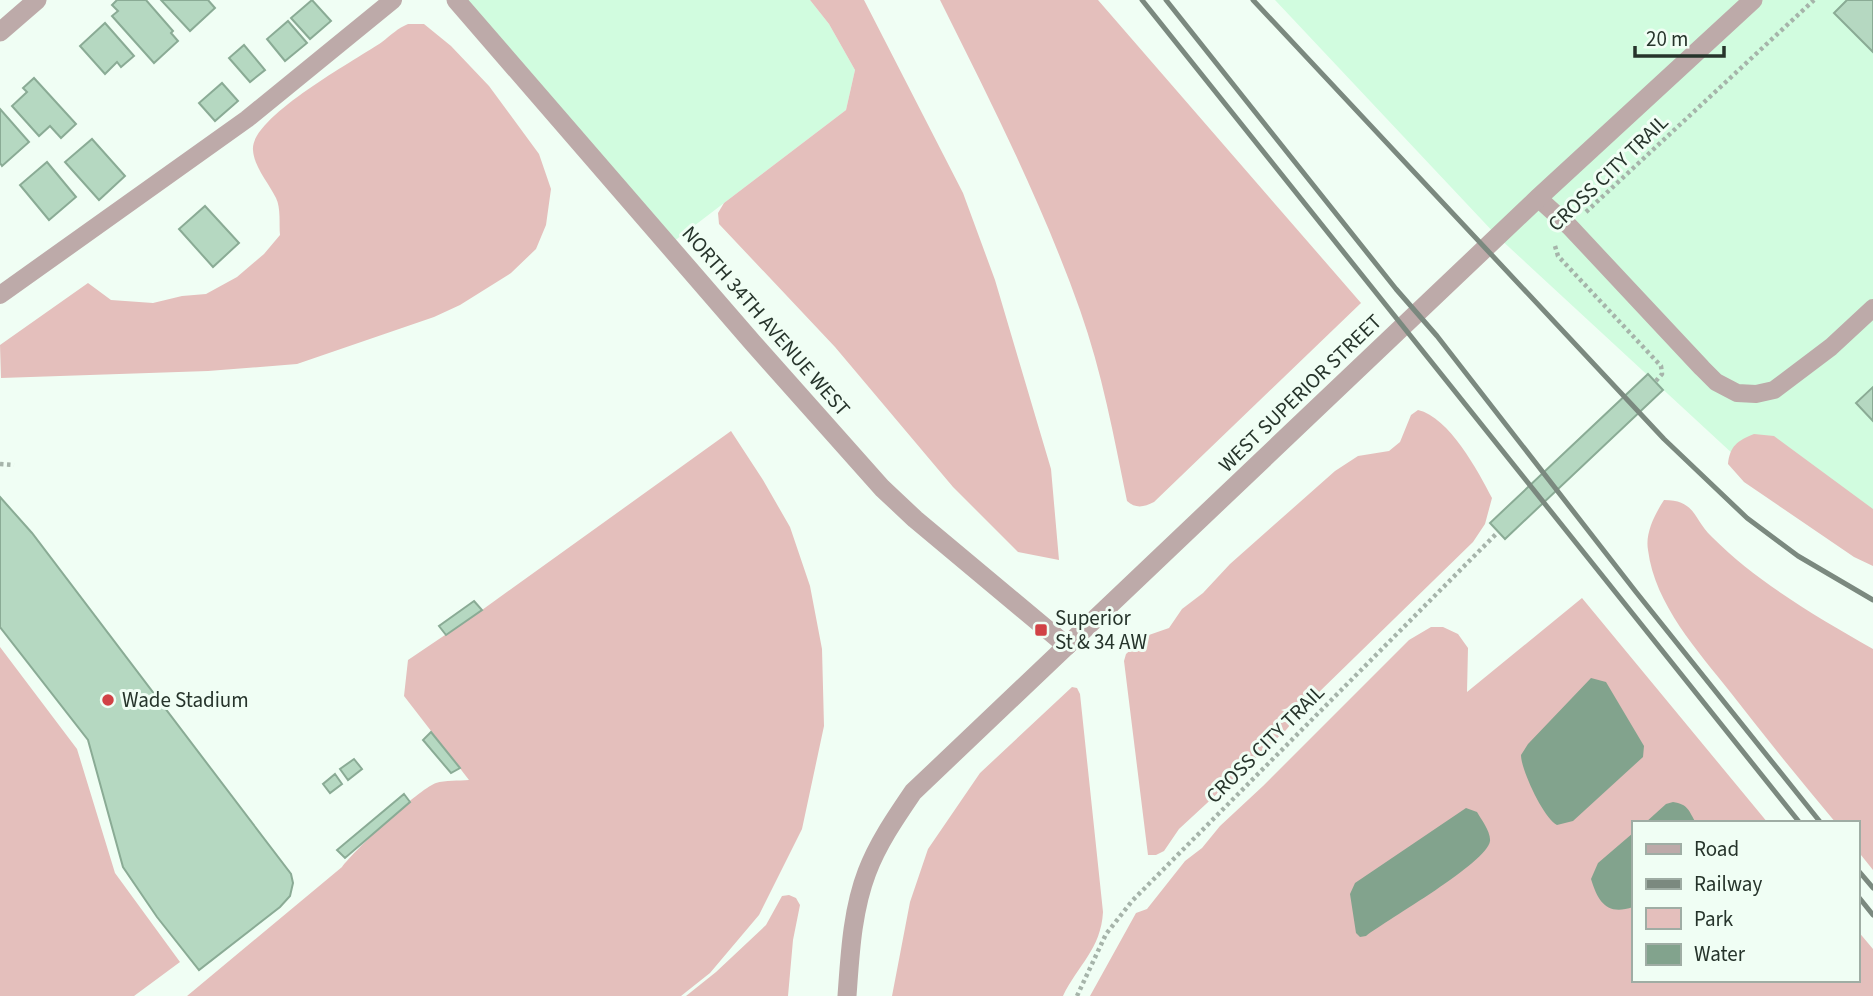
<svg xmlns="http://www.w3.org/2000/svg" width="1873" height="996" viewBox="0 0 1873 996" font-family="'Source Sans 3',sans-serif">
  <rect width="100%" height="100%" fill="#f0fef4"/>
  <!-- built -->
  <path fill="#d1fcdf" d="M456,0h354l19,24 26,46 -9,40 -177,135z
    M1275,0h598v533l-88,-31 -288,-266z"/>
  <!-- green -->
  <path fill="#e4bfbc" d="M810,0h54l99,193 32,87 56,189 8,91 -41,-8 -65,-65 -118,-140 -116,-123 -1,-11 6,-10 122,-93 9,-40 -26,-46z
    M940,0h158l263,303 -207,199c-10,5 -18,7 -27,-1 -13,-64 -25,-129 -47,-191 -38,-107 -89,-208 -140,-310z
    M408,24h16l27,22 38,40 50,68 12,35 -5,36 -10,24 -25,24 -51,32 -26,12 -137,47 -89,7 -207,7 -1,-33 88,-62 23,17 42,3 29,-7 24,-2 31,-17 27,-23 16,-19c-1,-11 1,-27 -4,-37 -7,-15 -22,-31 -23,-48 -3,-33 103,-90 129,-108 9,-7 16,-14 26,-18z
    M1418,410c31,7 60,61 74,88l-7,26 -12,18 -157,153 -16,10 -19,5 8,3c4,7 2,12 -3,17l-107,99 -15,22 -8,4h-8l-24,-194 2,-7 20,-18 23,-8 13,-19 21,-16 27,-29 105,-93 23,-15 31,-5 11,-9 11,-27z
    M731,431l32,49 27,47 20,59 12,63 2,77 -22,103 -43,86 -49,58 -29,23h-494l155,-129c13,-17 75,-77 94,-84 9,-3 23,-2 33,-3l-65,-84 4,-36 74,-50z
    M1754,434l20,2 99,73v57l-19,-9 -110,-75 -16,-18c2,-18 9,-23 26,-30z
    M1664,500c32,0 29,19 48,37 46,46 105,80 161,112v221l-16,-20v-27h-21c-36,-43 -71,-86 -105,-130 -33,-42 -76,-88 -83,-143 -3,-17 7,-36 16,-50z
    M1582,598l186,225h-135v157h224v-50l16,19v47h-783l46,-83 11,-4 38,-48 17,-13 18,-22 43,-40 146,-146 22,-13h12l15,7 10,14 -1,44z
    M0,647l77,102 38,124 65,89 -46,34h-134z
    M1072,687l5,1 3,6 23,218c-2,37 -25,53 -40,84h-171l18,-94 18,-53 52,-76z
    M789,895l7,3 4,7 -7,35 -5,56h-102l30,-24 50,-47 16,-29z"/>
  <!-- water -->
  <path fill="#82a38d" d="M1591,678l15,4 38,64 -1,11 -70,64 -16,4c-13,-6 -36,-55 -36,-70l7,-11z
    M1673,802c15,2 16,9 23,21h-51l21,-19z
    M1466,808l11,4c4,7 14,20 13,29 -3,22 -102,78 -124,95l-6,1 -4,-4 -6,-39 5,-11z
    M1633,833v74c-26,9 -35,-5 -42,-28l7,-16z"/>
  <!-- building -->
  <path fill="#b5d8c1" stroke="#8aab95" stroke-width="2" d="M117,0h29l27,31 -2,2 7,8 -24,22 -42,-47 6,-5 -6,-6z
    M161,0h47l7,8 -25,23z
    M312,0l19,21 -21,18 -19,-21z
    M1847,0h26v52l-39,-39z
    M288,21l19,22 -22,18 -18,-22z
    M105,23l29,33 -13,11 -4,-5 -12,12 -25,-28z
    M244,45l21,25 -15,12 -21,-24z
    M34,78l42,46 -15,14 -11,-12 -11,10 -27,-30 15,-14 -4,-4z
    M222,83l16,18 -23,20 -16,-18z
    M0,109l29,33 -27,24 -2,-3z
    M92,139l33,37 -26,24 -34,-38z
    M47,162l29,35 -27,23 -29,-35z
    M205,206l34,37 -26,24 -34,-38z
    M1648,374l15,16 -158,149 -15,-16z
    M1873,387v34l-17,-18z
    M0,497l32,36 259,341 2,9 -3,13 -10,11 -81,63 -42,-53 -34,-50 -35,-127 -88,-113z
    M474,601l8,9 -36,25 -7,-9z
    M431,732l29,36 -9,5 -28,-33z
    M354,759l8,10 -14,11 -8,-11z
    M335,774l7,10 -12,9 -7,-9z
    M404,794l6,8 -65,56 -8,-8z"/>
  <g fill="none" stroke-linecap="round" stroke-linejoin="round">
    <!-- path -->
    <path stroke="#a6b4aa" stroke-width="4.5" stroke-dasharray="3.5 3.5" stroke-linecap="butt" d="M1586,212l228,-212
      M1555,246l3,10 103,110 1,8 -7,8
      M0,464l14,1
      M1077,996l29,-62 26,-33 366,-369"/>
    <!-- service -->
    <path stroke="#bdaaa9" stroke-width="18" d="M1538,198l32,29 132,141 14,14 21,11 19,1 18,-4 57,-43 42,-39
      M0,295l247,-176 146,-119"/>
    <!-- minor -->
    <path stroke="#bdaaa9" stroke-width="19" d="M456,0l297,343 129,145 33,31 152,127
      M0,32l37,-32"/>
    <!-- tertiary -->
    <path stroke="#bdaaa9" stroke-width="19" d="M847,996c3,-41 5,-85 20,-124 11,-29 29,-55 46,-80l625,-594 215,-198"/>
    <!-- rail -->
    <path stroke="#7b897f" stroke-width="5" d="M1142,0l658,823
      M1166,0l230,289 41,47 199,256 185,231
      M1253,0l411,439 83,79 51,38 75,44
      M1857,869l16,19
      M1857,895l16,20"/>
  </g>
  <!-- markers -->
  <g fill="#d14246" stroke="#f0fef4" stroke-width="2.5">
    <rect x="1034" y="623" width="14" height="14" rx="3.5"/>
    <circle cx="108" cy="700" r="7"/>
  </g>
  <g text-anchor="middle" stroke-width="6" stroke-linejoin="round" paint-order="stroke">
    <!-- street labels -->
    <g font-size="21" fill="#26342b" stroke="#f0fef4">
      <text transform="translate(1608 173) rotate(-44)" y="7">CROSS CITY TRAIL</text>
      <text transform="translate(766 321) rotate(49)" y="7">NORTH 34TH AVENUE WEST</text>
      <text transform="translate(1300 393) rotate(-44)" y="7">WEST SUPERIOR STREET</text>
      <text transform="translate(1265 744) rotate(-45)" y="7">CROSS CITY TRAIL</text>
    </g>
    <!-- poi labels -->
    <g font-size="21" fill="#26342b" stroke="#f0fef4" text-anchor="start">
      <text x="1055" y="625">Superior<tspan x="1055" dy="24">St &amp; 34 AW</tspan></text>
      <text x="122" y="707">Wade Stadium</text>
    </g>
  </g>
  <!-- legend -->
  <rect x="1632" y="821" width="228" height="161" fill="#f0fef4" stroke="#9fada4" stroke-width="2"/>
  <rect x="1646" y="844" width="35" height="10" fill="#bdaaa9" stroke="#9fada4" stroke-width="2"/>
  <text x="1694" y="856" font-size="21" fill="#26342b">Road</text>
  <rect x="1646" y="879" width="35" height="10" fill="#7b897f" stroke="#9fada4" stroke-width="2"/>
  <text x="1694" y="891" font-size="21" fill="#26342b">Railway</text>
  <rect x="1646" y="908" width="35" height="21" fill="#e4bfbc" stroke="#9fada4" stroke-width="2"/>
  <text x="1694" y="926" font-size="21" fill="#26342b">Park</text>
  <rect x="1646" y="944" width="35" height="21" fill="#82a38d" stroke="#9fada4" stroke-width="2"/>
  <text x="1694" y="961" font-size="21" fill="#26342b">Water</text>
  <!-- scale -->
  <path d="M1635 46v10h89v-10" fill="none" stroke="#26342b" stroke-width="3.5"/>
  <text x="1646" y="46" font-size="21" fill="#26342b" stroke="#f0fef4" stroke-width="5" paint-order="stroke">20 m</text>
</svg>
